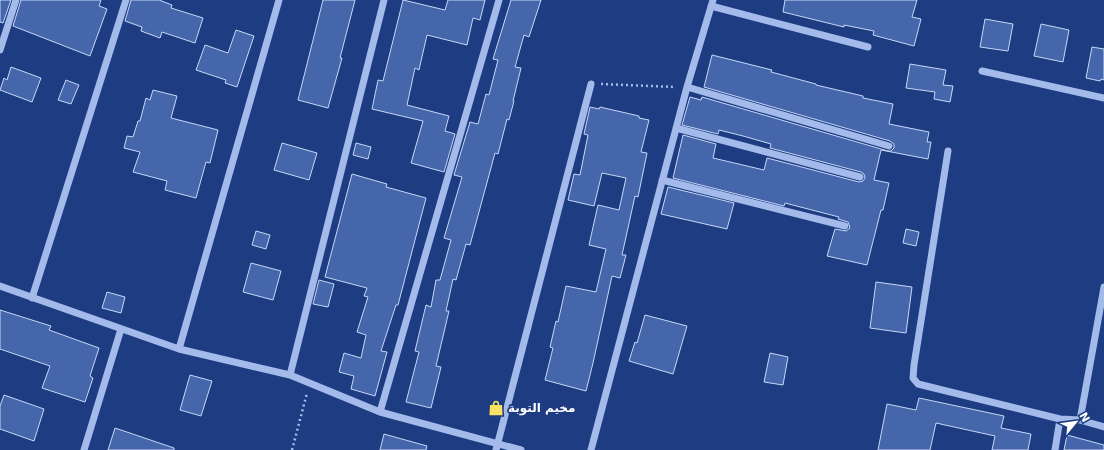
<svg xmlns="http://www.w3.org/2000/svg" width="1104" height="450" viewBox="0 0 1104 450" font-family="'DejaVu Sans',Vazirmatn,sans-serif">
  <rect width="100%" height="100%" fill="#1d3c82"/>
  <!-- building -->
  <path fill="#4566ab" stroke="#c7d7f7" d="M0,0h11l-8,23 -3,-1z
    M21,0h80l-2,6 8,3 -17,47 -77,-30z
    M131,0h28l13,5 -1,3 32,10 -8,25 -33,-11 -2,6 -19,-7 1,-4 -17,-6z
    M323,0h32l-15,58h2l-14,50 -30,-8z
    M403,0l42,10 3,-10h37l-5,20 -7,-2 -6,27 -40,-10 -8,35 -4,-2 -8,37 42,11 -4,15 10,3 -11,38 -33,-9 12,-42 -51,-12 6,-29 5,1z
    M511,0h30l-12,37 -5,-2 -9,32 6,1 -8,33h1l-5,19 -2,-1 -9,35 -3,-1 -25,92 -4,-1 -10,36 -3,-1 -7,32h3l-13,55 5,1 -10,41 -25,-6 13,-50 -4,-1 11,-46 5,2 5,-27h4l11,-40 -7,-2 18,-61 -8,-2 16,-53 8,2 8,-30 3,1 9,-35 -5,-1z
    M785,0h132l-5,17 9,2 -7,27 -41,-11 1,-4 -30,-6v2l-61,-15z
    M985,19l28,5 -5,27 -28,-4z
    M1041,24l28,6 -6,32 -29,-6z
    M236,30l18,6 -17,51 -12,-4 1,-3 -30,-10 9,-25 23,8z
    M1092,47l12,2v31l-3,-1 -1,2 -14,-3z
    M712,55l60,15 -1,2 45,12v1l47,11v2l30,6 -4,20 40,8 -2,10h4l-3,17 -47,-9 -7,30 15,3 -6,27h-2l-14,55 -40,-9 8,-27 11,2 4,-3 -2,-6 -10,-3 1,-2 -54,-14 -1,3 -111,-28 10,-43 33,9 -3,14 51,12 3,-12 92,24 4,-1 2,-3 -1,-4 -3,-2 -91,-24 1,-4 -28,-8 -24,-6 -1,4 -36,-9 8,-28 11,3 1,-3 186,54h3l3,-3v-4l-4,-3 -186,-54z
    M910,64l36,6 -3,15 10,1 -3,16 -16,-3 1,-7 -29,-4z
    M11,67l30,11 -9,24 -32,-12 4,-12 3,2z
    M66,80l13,5 -8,19 -13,-4z
    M153,90l24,6 -6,22 47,12 -8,33 -4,-1 -10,36 -31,-8 2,-9 -34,-9 7,-20 -16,-4 3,-12 6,1 5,-16h2l6,-23 4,2z
    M590,107l9,2 1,-2 39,9v2l10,2 -8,32 6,1 -9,44 -3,-1 -13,59h4l-6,23 -8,-2 -19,87 -7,28 -41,-11 8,-32 -3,-1 6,-26 2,1 8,-36 30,6 10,-43 -17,-4 9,-40 21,5 7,-32 -24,-5 -8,33 -26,-6 6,-26 6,1 8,-40 -4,-1z
    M282,143l35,10 -8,27 -35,-10z
    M356,143l15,4 -3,12 -15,-4z
    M352,174l35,10 -1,3 40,11 -28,107h-2l-15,46 6,1 -12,44 -24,-7 3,-13 -15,-4 5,-19 17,5 5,-23 -9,-3 11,-35 -4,-1 3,-8 -42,-11z
    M668,187l66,16 -7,26 -66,-15z
    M906,229l13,3 -3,14 -13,-3z
    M256,231l14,4 -4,14 -14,-4z
    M251,263l30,8 -8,29 -30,-8z
    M319,280l15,4 -6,23 -15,-3z
    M876,282l36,5 -6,46 -36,-5z
    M107,292l18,5 -4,16 -19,-5z
    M0,310l51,16 -2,4 50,18 -9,28 3,2 -8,24 -43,-14 8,-22 -50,-17z
    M645,315l42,11 -14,48 -44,-13 6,-19 2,1z
    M770,353l18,4 -5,28 -19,-3z
    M190,375l22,6 -11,35 -21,-6z
    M4,395l40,14 -10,32 -34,-12v-23z
    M919,398l85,18 -3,12 30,6 -3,16h-36l3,-14 -59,-13 -6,27h-52l9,-46 29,6z
    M115,428l59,20v2h-66z
    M384,434l43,12 -1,4h-46z
    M1067,435l37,10v5h-40z"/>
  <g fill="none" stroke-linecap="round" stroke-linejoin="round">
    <!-- path -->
    <path stroke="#a3baea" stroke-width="2.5" stroke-dasharray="2 3" stroke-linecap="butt" d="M601,84l75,3
      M292,450l15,-57"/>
    <!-- minor -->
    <path stroke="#a3baea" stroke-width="7" d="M711,6l157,41
      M0,50l16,-50
      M982,71l122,27
      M687,87l202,59
      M676,128l184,49
      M948,151l-34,214 -1,13 5,6 142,35 -5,31
      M662,180l183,46
      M0,286l179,63 111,26 90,37 141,38
      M32,298l94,-298
      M179,349l100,-349
      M290,375l94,-375
      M380,412l119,-412
      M1060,419l20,1 24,7
      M1080,420l24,-133
      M84,450l37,-121
      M496,450l95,-366
      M591,450l96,-363 26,-87"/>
  </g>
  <!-- icons -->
  <defs>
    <g id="shop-bare" transform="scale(1.2)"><path d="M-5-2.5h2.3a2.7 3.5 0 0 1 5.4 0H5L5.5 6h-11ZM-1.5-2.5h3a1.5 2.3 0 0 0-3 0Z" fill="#f9e161" stroke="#1d3c82" stroke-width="2.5" paint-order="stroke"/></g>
  </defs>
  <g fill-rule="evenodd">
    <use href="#shop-bare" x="496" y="408"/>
  </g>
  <g text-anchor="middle" stroke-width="3.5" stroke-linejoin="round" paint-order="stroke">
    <!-- poi labels -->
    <g font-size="12" font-weight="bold" fill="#fff" stroke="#1d3c82" text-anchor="start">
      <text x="508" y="412">مخيم التوبة</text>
    </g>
  </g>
  <!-- north arrow -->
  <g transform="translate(1076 422) rotate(61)" stroke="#1d3c82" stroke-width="3" paint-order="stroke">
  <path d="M0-3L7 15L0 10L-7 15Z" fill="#ffffff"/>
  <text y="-6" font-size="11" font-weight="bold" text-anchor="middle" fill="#ffffff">N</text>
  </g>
</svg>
